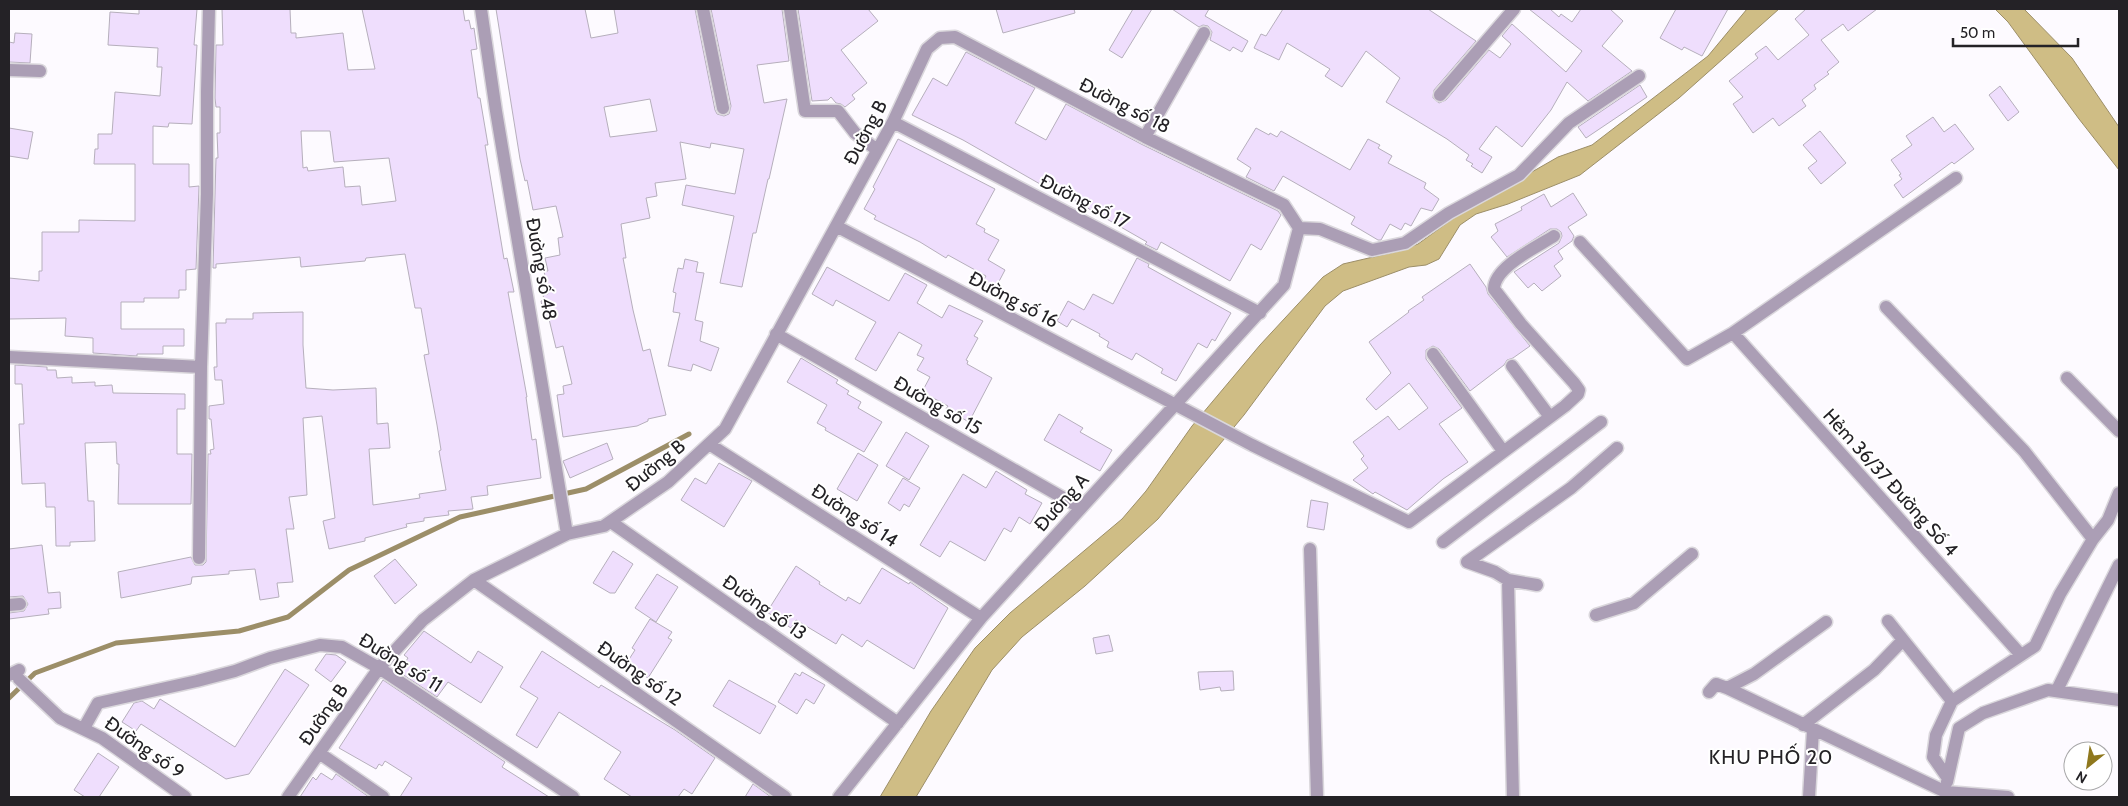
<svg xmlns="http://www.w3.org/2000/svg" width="2128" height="806" viewBox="0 0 2128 806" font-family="Cabin,sans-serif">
  <rect width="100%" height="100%" fill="#fdfaff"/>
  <!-- water -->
  <path fill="#cfbd85" stroke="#9c8e68" d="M1747,9h32l-100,89 -99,77 -72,29 -32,10 -16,11 -21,34 -13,6 -17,2 -66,24 -18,15 -81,109 -86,104 -73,67 -63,51 -30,33 -76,127h-36l51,-86 44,-63 35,-35 112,-94 24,-28 46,-65 68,-81 63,-68 20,-13 56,-13 19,-7 44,-32 96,-55 34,-12 116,-89z
    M1995,9h29l48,49 47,69v43l-40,-51 -71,-97z"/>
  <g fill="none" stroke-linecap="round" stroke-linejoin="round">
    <!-- stream -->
    <path stroke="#9c8e68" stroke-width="5" d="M9,698l26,-25 81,-30 123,-12 49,-14 61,-47 111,-53 126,-28 103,-55"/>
  </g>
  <!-- building -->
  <path fill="#efdefd" stroke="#b6afbc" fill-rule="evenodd" d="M139,9h58l-3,36h3l-5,79 -23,-1 -1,4 -15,-1v38h36v23l10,-1 -3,83 -10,1v20h-7v8h-35v4h-23v27h63v17h-21v8h-26v2l-44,-3v-15l-28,-2 1,-18 -57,1v-41l30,3v-10h3v-39h37v-12l56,1v-57h-41l1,-15h3v-15h14l3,-42 45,4 2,-29h-5l1,-19 -50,-3 2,-33 29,2z
    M222,9h68l1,24h5v5l47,-5 5,37 27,-1 -13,-60h101l2,12 4,-1 2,9 3,-1 3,21 -6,1 7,48h2l8,47h-3l19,114 3,-1 7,34h-6l19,105h-1l6,43 4,-1 5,39 -54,8 1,9 -17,2 2,12 -25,2 1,4 -25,3v3l-18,3 1,3 -42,11v3l-36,8 -6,-28 12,-3 -13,-102 -19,2 4,77 -18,2 5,32h-8l7,53 -16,1 2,14 -19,3 -5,-31 -26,2v3l-37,3 -1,7 -70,14 -3,-26 73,-15 4,8h8l3,-3 2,-108h3l-1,-4 4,-1 -3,-30h-2v-13l15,-2 -2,-24h-7l-1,-13h3l-1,-44h10v-4h27v-6l50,-1v33l3,43 27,2 43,-2 1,36 11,-1 2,25 -21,1 4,56 47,-7 -1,-4 27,-4 -7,-39 2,-1 -4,-25 -13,-70 5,-1 -8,-46h-6l-10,-54 -39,4 -1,3 -64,6 -1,-10 -84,7v4h-3l3,-110h2l-1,-25h3v-26h-4l-1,-9 1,-53h7zM301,131h29l4,31 55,-4 7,43 -34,4 -2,-19 -15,1 -2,-20 -35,4 -1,-4 -4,1z
    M496,9h89l6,29 27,-5 -4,-24h81l20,101 2,4 7,2 5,-2 2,-8 -20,-97h71l7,52 -32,4 7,38 23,-4 -18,80h-1l-12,54h-3l-11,54 -22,-4 14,-67 -52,-11 4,-20 49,9 9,-45 -33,-6 -1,5 -30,-6 6,37 -31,4 2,13 -11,2 4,20 -29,6 5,34h-3l10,52 10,41 7,-2 16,66 -18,4v2l-11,5 -74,11 -6,-42 7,-1 -1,-8 9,-2 -9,-38 -7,2 -7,-29 -4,1 -4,-19 3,-1 -1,-5 5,-1 -4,-23h4l-3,-13 15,-3 -2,-17 5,-1 -7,-31 -23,4 -6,-30 -2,1 -5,-22zM650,99l7,32 -47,6 -6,-30z
    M798,9h70l10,12 -37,29 26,33 -15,12 3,4 -10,8 -4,-3 -5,-1 -5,-6 -3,3 -16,1z
    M996,9h78l1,4 -72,20z
    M1133,9h19l-30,49 -13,-8z
    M1172,9h37l-4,7 43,25 -6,11 -9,-5 -3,4 -20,-11 2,-8 -4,-6 -5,-1 -4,2z
    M1283,9h145l48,32 -42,49 -1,8 6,5 7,-3 43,-50 11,8 11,-14 -9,-8 10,-12 54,48 16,-21 -53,-42h21l9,8 2,-3 11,8 9,-13h29l13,12 -21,25 30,25 -44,30 -21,-19 -16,28 -29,37 -26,-21 -17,23 13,8 -10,16 -11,-7 2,-2 -7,-4 3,-5 -22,-16 -61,-37 14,-24 -34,-27 -24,36 -17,-11 5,-7 -43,-26 -8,17 -25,-12 7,-14 5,2z
    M1676,9h52l-26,47 -18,-9 -2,3 -22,-12z
    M1806,9h71l-29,22 -5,-7 -22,16 18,22 -12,10 2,2 -15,11 2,4 -14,11 4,6 -27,20 -6,-8 -20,15 -20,-29 10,-7 -14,-16 29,-23 -3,-4 11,-8 12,14 31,-25 -14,-16z
    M15,33l17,1 -2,29 -21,-1v-20l5,1z
    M966,52l69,36 -20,35 31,17 20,-36 75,40 137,67 3,4 -20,35 -10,-6 -21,37 -69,-39 -4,8 -12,-6 2,-2 -77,-44 2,-4 -29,-16 -3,6 -77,-44 -51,-25 21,-37 14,8z
    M1640,85l7,12 -61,41 -8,-11z
    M2000,86l19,26 -11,9 -19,-26z
    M1933,117l11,15 11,-8 19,25 -20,15 -2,-2 -49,36 -9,-13 8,-6 -3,-4 2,-1 -10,-14 21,-15 -6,-9z
    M9,128l24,4 -5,27 -19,-3z
    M1256,128l13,7 1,-2 7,4 4,-6 69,39 18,-31 12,6 -2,3 14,8 -4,7 38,20 -2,5 15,11 -7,12 -11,-3 -10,18 -6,-3 -4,7 -11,-6 -9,16h-3l-27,-16 4,-7 -72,-41 -9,15 -28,-14 5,-9 -14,-9z
    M1820,131l26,32 -25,21 -13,-16 9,-7 -14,-16z
    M898,139l97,50 -19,35 9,5 -1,3 15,8 -11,20 17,10 -11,21 -13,-7 5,-8 -38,-21 -2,3 -26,-16 -46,-23 2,-3 -12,-7 11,-20 -2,-2z
    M1573,193l14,22 -19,12 6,9 -2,5 -14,10 5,8 -9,7 7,10 -19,15 -8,-8 -6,5 -14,-16 45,-29 3,-7 -1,-4 -4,-3h-7l-43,28 -16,-20 7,-6 -3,-7 27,-14 -1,-3 23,-13 7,13z
    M1137,258l12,6 -1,3 83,46 -16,28 -3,-2 -5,9 -9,-5 -22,38 -15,-8 2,-4 -27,-16 -4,7 -25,-13 2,-5 -10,-6 1,-2 -28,-15 -5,8 -10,-6 11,-20 16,9 9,-16 20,10z
    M685,259l13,3 -2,10 8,1 -9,47 8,2 -3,19 19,7 -8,23 -18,-7 -2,7 -23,-5 12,-53 -7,-1 3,-19 -3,-1 5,-24 5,1z
    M1470,264l16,23 2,7 42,52 -17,12 -6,2 -3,5 -34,26 -31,-42 -6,-3 -7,4v9l36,49 -23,16 29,38 -25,17 -36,31 -32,-18 -2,2 -20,-14 15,-12 -7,-9 3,-3 -11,-14 35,-26 11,14 29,-22 -19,-25 -33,27 -10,-11 25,-26 -22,-31 40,-30 -1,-1 16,-11 -2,-3z
    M827,267l62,34 16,-28 22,12 -10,18 25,15 7,-13 34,16 -9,15 4,2 -12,22 2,1 -1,3 25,14 -23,44 -23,-13 2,-3 -26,-14 8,-15 -13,-7 7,-12 -7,-3 5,-10 -23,-13 -23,39 -21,-12 21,-37 -40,-22 -3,6 -21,-12z
    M801,358l37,22 -2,3 13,8 -2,3 14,8 -3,6 24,14 -18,30 -39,-22 1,-2 -9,-5 10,-18 -40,-23z
    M15,365l32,2v3h9l1,8 15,-1v6l23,-1v4l17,-1 1,8 72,1v15h-8v45h15l-1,50h-73l1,-40h-2l-1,-22 -31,1 3,58h6l1,40 -25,1v4h-14l-1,-39h-9l-1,-24 -23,1 -3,-60h5l-2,-40h-7z
    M1059,414l24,14 -3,4 32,18 -12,21 -56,-31z
    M906,432l23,14 -20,34 -23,-14z
    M607,443l6,16 -43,19 -7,-17z
    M858,453l20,12 -21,36 -20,-12z
    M719,463l33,18 -28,46 -43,-27 14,-22 11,6z
    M996,471l31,19 -2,4 17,9 -12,21 -11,-7 -8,15 -7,-4 -19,33 -35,-20 -10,16 -20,-12 43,-71 23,14z
    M903,478l17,10 -11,19 -5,-3 -4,7 -12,-8z
    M1311,500l17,3 -4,27 -17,-3z
    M42,545l6,48 12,-1 1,16 -13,1 1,5 -40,5v-6l15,-2 4,-7 -5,-8 -14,1v-48z
    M613,551l20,13 -18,29h-5l-17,-10z
    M395,559l22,26 -22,19 -21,-28z
    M796,566l24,16 -1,2 27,17 2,-4 12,7 22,-36 27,16 1,-2 38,26 -34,61 -47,-29 -5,7 -20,-13 -6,10 -40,-24 -5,8 -24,-16z
    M657,574l21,13 -22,35 -21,-14z
    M650,619l22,13 -4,6 4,2 -24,38 -22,-14 9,-14 -3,-2z
    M424,631l47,32 7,-12 25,16 -22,36 -33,-21 -11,15 -38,-25 9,-14 -4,-3z
    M1109,635l4,16 -17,3 -3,-16z
    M542,651l57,37 2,-3 74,45 40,28 -23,36 -8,-5 -6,8h-46l-28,-18 17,-27 -62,-40 -22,36 -21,-13 22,-37 -18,-11z
    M326,654l10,1 10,7 -15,20 -16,-12z
    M285,669l24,16 -60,89 -23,5 -85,-55 -5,7 -14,-9 12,-19 8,-2 12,8 6,-10 75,48z
    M1233,671l1,19 -13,1 -1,-4 -20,3 -2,-18z
    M802,672l23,13 -11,19 -8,-5 -9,15 -19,-12 17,-29 5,3z
    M383,680l122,82 -3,5 47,30h-149l12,-19 -27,-17 -3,5 -3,-2 -3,5 -37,-21z
    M729,680l47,26 -16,28 -47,-28z
    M98,753l21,14 -20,30h-14l-11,-7z
    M321,773l11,7 4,-6 33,23h-69l13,-20 3,3z
    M753,784l18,13h-26z"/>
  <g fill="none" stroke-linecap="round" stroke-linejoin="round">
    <!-- street casing -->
    <g stroke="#dad7dc" stroke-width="15">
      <path id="street" d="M481,9l15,102 71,423
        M703,9l20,99
        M790,9l15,102h33l17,22 22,17
        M9,70l31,1
        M1440,95l74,-86
        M893,122l367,191
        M1145,137l59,-104
        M836,226l416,219 157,77 156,-116 13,-12 1,-4 -5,-7 -53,-59 -27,-35c0,-22 43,-42 60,-53
        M1299,228l21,1 52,21 33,-7 44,-30 70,-38 50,-52 70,-47
        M1580,242l107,117 46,-26 223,-155
        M1886,307l138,144 69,88
        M1733,333l288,322
        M776,334l305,174
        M1433,354l70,97
        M9,357l192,10
        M1512,366l38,51
        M2067,378l52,53
        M709,444l272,174
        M611,522l287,201
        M1443,542l158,-120
        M1310,549l7,248
        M199,558l2,-191 6,-173v-102l2,-83
        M474,580l311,217
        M1508,580l5,217
        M1537,585l-29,-5 -13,-8 -28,-10 104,-74 46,-40
        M9,605l11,-1
        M1596,615l38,-12 58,-49
        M1888,621l64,80
        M9,675l10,-5
        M19,679l41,39 42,20 83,59
        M1727,688l27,-14 72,-52
        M2057,690l62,-125
        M1709,692l7,-8 11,4 219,104 62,5
        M1803,725l71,-55 29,-30
        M84,728l14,-25 99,-22 38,-10 35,-13 50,-13 22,2 37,21 194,129
        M319,753l64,44
        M1947,777l-14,-20 3,-22 16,-34 83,-55 25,-52 33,-55 15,-19 11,-27
        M1947,782l12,-54 24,-15 65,-23 71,10
        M288,797l91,-129 44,-48 51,-40 93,-46 37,-8 64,-44 57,-53 168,-307 34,-73 13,-11 15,-1 190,100 139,68 15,23
        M839,797l142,-179 303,-333 15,-57
        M1809,797l4,-67"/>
    </g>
    <!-- street -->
    <use href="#street" stroke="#ab9eb5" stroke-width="12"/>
  </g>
  <g text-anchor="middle" stroke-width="4" stroke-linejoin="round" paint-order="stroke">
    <!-- street labels -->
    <g font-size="19" fill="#242226" stroke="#fff">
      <text transform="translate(1125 105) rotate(27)" y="7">Đường số 18</text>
      <text transform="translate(865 132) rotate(-62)" y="7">Đường B</text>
      <text transform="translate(1085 201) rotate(27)" y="7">Đường số 17</text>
      <text transform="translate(542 269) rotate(80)" y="7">Đường số 48</text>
      <text transform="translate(1014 299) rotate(28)" y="7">Đường số 16</text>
      <text transform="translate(938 405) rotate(30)" y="7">Đường số 15</text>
      <text transform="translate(655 465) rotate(-39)" y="7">Đường B</text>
      <text transform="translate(1891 482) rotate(48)" y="7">Hẻm 36/37 Đường Số 4</text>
      <text transform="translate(1061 502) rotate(-48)" y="7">Đường A</text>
      <text transform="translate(855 515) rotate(33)" y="7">Đường số 14</text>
      <text transform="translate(765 607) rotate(35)" y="7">Đường số 13</text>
      <text transform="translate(401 662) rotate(32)" y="7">Đường số 11</text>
      <text transform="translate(640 673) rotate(35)" y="7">Đường số 12</text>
      <text transform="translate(323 714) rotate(-55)" y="7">Đường B</text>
      <text transform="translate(145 747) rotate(35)" y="7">Đường số 9</text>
    </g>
    <!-- neighbourhood labels -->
    <g font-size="20" letter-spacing="1" fill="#242226" stroke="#fff">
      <text x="1771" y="764">KHU PHỐ 20</text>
    </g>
  </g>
  <!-- border -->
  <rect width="2128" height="806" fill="none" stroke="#242226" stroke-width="20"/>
  <!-- north arrow -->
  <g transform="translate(2088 766) rotate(210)"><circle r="24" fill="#ffffff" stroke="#a7a7a8"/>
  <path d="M0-4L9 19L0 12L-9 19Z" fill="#8f781d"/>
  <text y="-8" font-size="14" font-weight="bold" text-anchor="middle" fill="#242226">N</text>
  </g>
  <!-- scale -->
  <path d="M1953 38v8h125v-8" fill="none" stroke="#242226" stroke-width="2.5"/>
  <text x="1960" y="38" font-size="15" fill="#242226" stroke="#ffffff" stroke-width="4" paint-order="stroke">50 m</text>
</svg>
